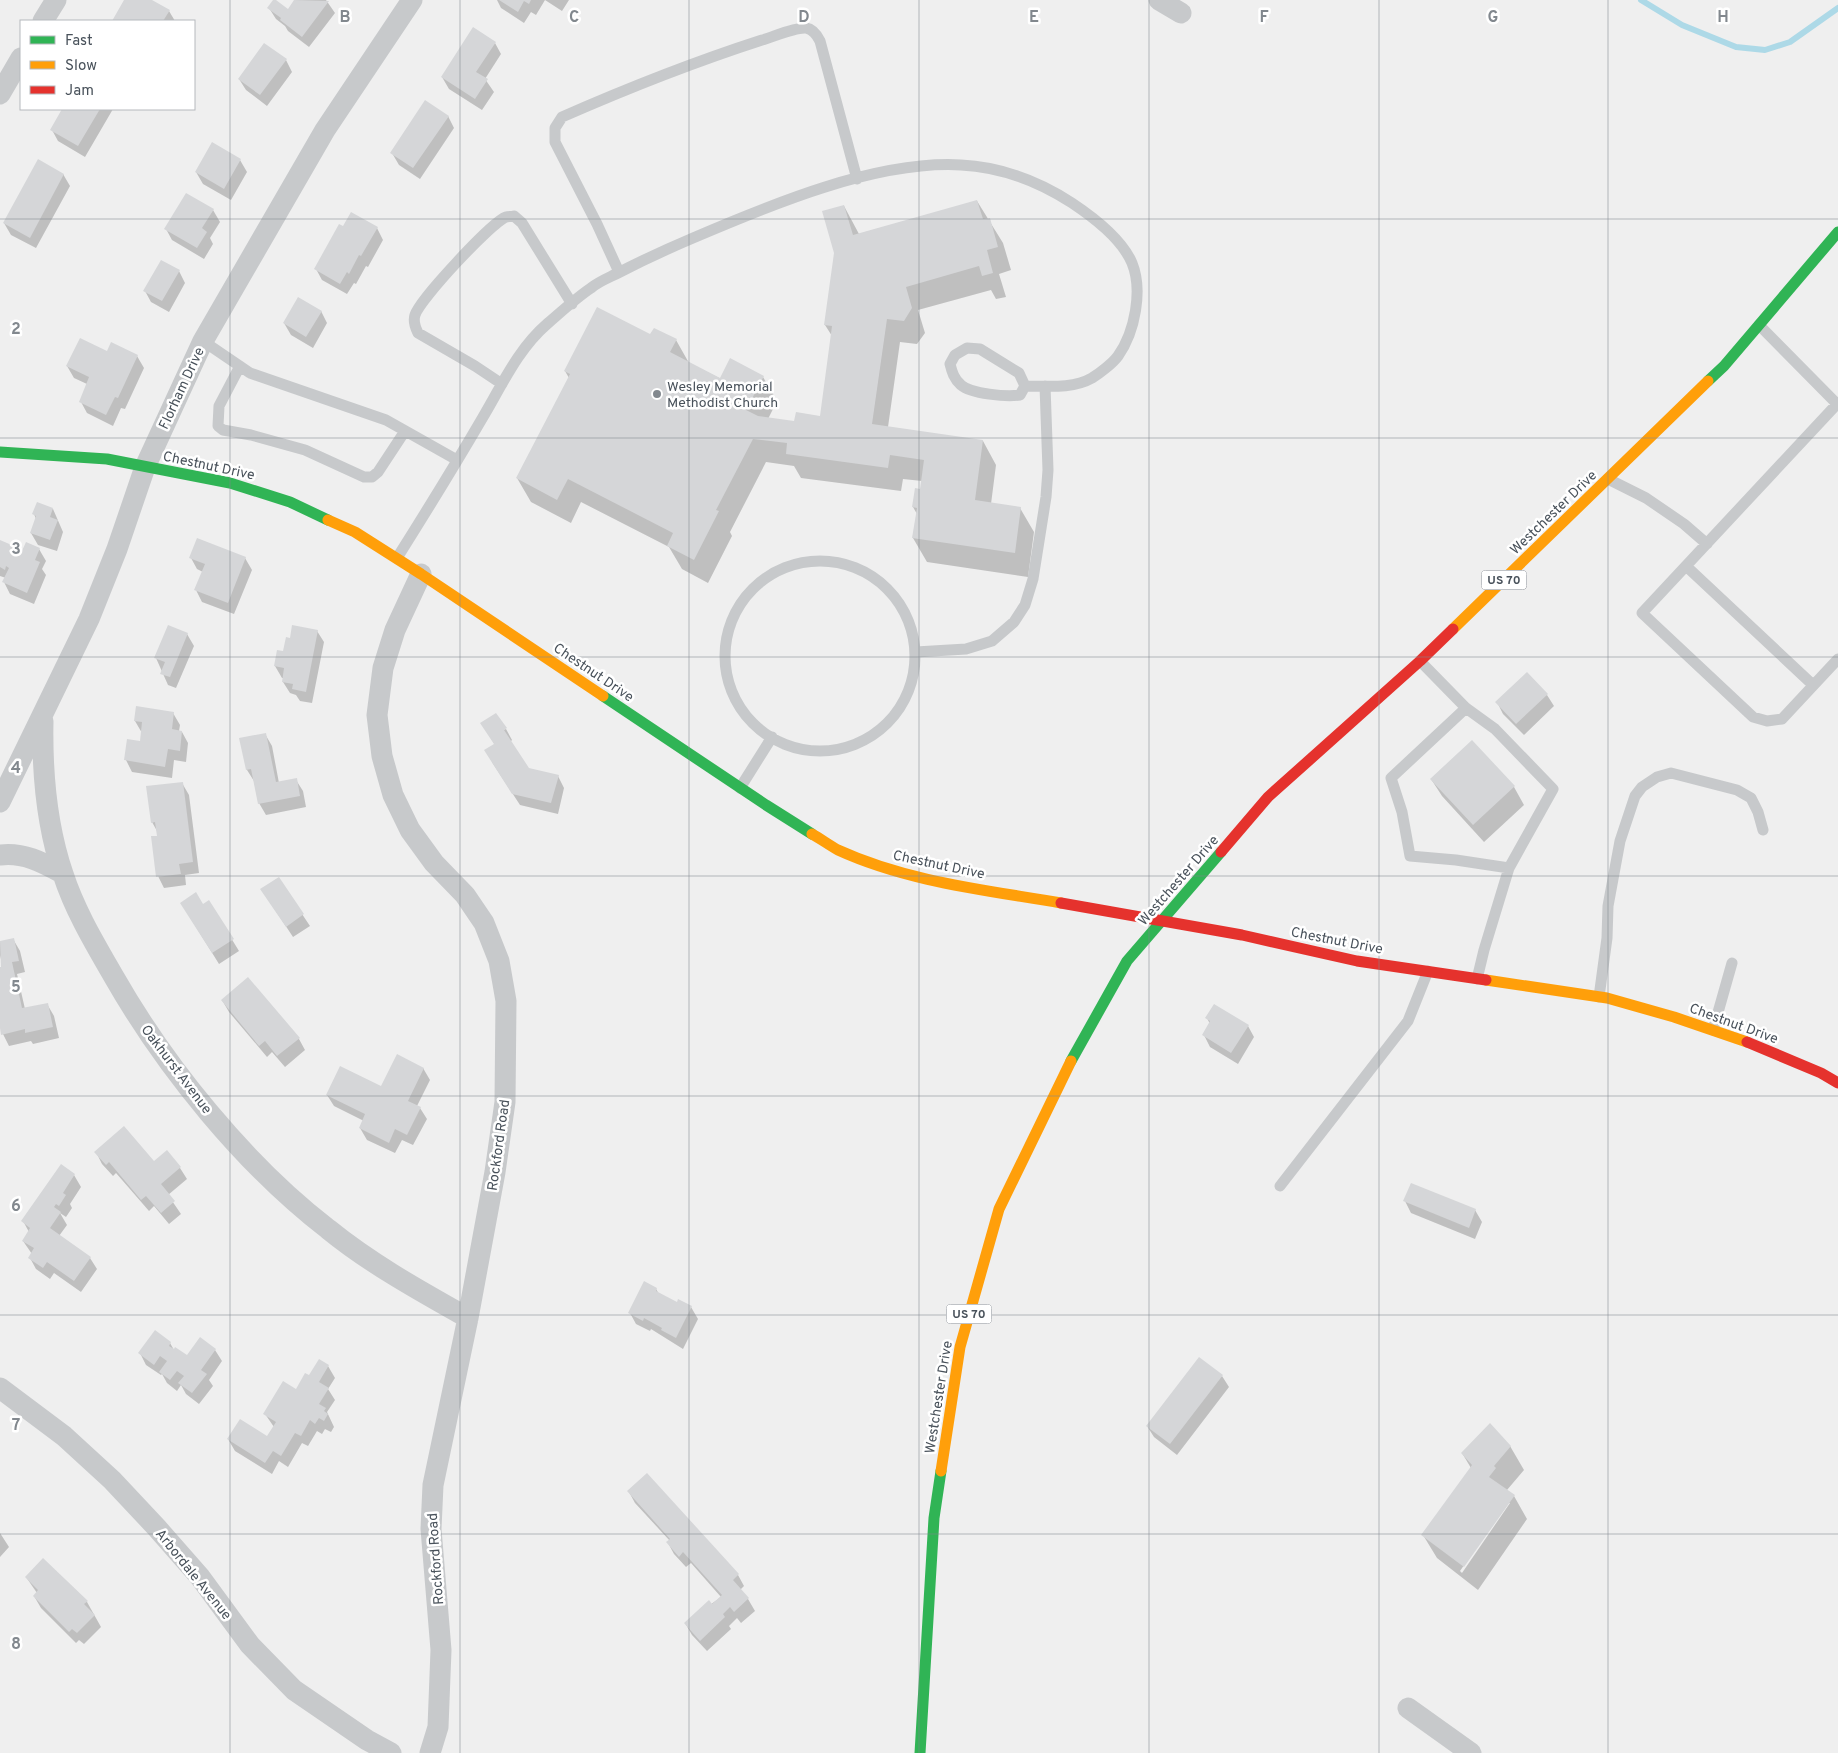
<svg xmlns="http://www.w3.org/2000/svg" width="1838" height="1753" viewBox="0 0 1838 1753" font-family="Overpass,sans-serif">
  <rect width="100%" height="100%" fill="#efefef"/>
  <!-- shadow -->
  <path fill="#0003" fill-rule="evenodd" d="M126,0h23l20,11 6,10h-62z
    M296,0h30l9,13 -26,34 -21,-16 -3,-5 -9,-7 -7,-11 19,2z
    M497,0h72l-7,11 -17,-11 -9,15 -5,-3 -7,11 -23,-15z
    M495,43l6,11 -16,25 9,13 -12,18 -33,-21 -7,-12z
    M286,60l6,12 -25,34 -21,-16 -7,-11z
    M64,109h49l-28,48 -27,-16 -6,-11z
    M448,116l6,12 -34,51 -21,-14 -7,-12z
    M240,160l7,12 -16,28 -28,-16 -7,-12z
    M63,174l7,12 -34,62 -25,-13 -7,-12z
    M977,201l26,42 8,27 -12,4 7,23 -10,2 -5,-9 -73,20 7,23 -8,11 -17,-2 -12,85 95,14 13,24 -5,39 29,4 14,24 -6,45 -101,-15 -14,-24 4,-24 -4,-7 8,-17 1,-9 -19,-2 -2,12 -100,-13 -7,-12 -28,-4 -36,70 2,4 -24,47 -26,-14 -13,-22 -88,-45 -10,21 -40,-21 -14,-24 52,-100 -4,-7 86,-35 25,4 13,23 32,16 42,-2 14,24 -9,18 27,3 26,-5 11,-81 -7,-11 19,-119 15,28z
    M213,210l7,12 -10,16 3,6 -9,15 -32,-19 -6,-11z
    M377,228l6,12 -15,27 -2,-1 -10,18 -2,-1 -7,11 -25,-14 -6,-11z
    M179,271l6,12 -16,29 -18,-10 -6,-11z
    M321,311l6,12 -14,25 -22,-13 -7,-12z
    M112,344l25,12 7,12 -19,41 -4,-1 -8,18 -26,-13 -6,-11 6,-18 -13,-6 -7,-12 41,-14z
    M53,509l10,23 -6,19 -19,-6 -7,-12 5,-14 -2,-5z
    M0,541l13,6 4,6 5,2 17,-6 7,12 -4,8 4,6 -12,29 -24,-10 -6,-12 2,-4 -6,-2z
    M191,558h54l7,12 -18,44 -32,-12 -6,-12 7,-18 -6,-3z
    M317,631l7,11 -12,61 -12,-2 -4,-6 -6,-2 -7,-11 1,-4h-2l-7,-12 16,-27z
    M187,634l7,12 -18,42 -8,-3 -12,-27z
    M1547,695l7,11 -30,29 -21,-21 -6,-12z
    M173,713l7,12 -1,6 3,1 6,11 -2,19 -12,-2 -2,18 -40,-6 -6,-12 15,-18 1,-9 -7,-12z
    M506,729l6,11 -2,2 18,27 30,7 6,12 -6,26 -38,-9 -28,-43 3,-17 -6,-10z
    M265,734l7,12 7,37 17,-3 7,11 3,16 -40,8 -7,-12 -5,-22 -7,-11 -6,-31z
    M1472,742l42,45 10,18 -40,37 -42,-46 -11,-17z
    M182,783l7,12 10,78 -14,2 1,10 -22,3 -6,-12v-39l-1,-6 -5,-9z
    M278,878l32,48 -17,11 -31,-47z
    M209,902l30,49 -20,13 -31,-50z
    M13,939l7,12 5,21 -8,2 8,35 22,-5 7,12 5,22 -26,6 -2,-3 -22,5 -6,-12 -3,-11v-55h3l-3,-13v-13z
    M222,1000l77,39 6,11 -20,17 -13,-15 -5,5 -38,-45z
    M1207,1018l41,8 6,11 -16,27 -28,-17 -6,-12 6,-11z
    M423,1068l7,12 -13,26 3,2 7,11 -14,26 -11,-5 -7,13 -28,-13 -7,-12 4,-7 -30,-15 -7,-11 54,-7z
    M96,1152l58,11 13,-11 13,16 7,11 -19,16 13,19 -12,10 -15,-18 -5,5 -33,-38 -3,3 -11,-12z
    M74,1175l7,12 -11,17 2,4 -6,9 -6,-4 7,12 -8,11 31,22 7,11 -16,23 -27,-19 -4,6 -14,-10 -6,-11 2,-4 -9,-13 6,-9 -6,-11z
    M1411,1184l64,26 7,12 -7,17 -64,-26 -6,-12z
    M656,1289l3,5 18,10 2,-3 12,6 7,12 -15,30 -32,-20 -1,2 -14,-7 -6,-11z
    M170,1343l4,7 13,6 28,-6 7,11 -13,19 4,6 -14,18 -13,-10 -5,-9 -4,6 -10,-8 -5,-9 -1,1 -15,-10 -6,-12z
    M328,1366l7,12 -7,11 7,11 -8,12 7,15 -3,5 -6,-3 -3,5 -5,-3 -9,15 -6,-3 -14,24 -9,-6 -7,13 -37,-23 -7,-12 40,-2 6,-10 -9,-13 31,-24 14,-13z
    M1222,1376l7,11 -52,68 -23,-18 -7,-11z
    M1510,1446l14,24 -17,20 7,6 13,23 -49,71 -41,-32 -14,-23 48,-67 -9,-15zM1507,1503h3l-48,70 -2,-2z
    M629,1492l109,83 6,11 -4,4 8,9 7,12 -14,12 -4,-5 -8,8 2,3 -24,22 -15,-16 -7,-12 36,-26 -30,-34 -5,4 -12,-13 -6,-11 2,-2 -35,-38z
    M0,1533l9,14 -9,10z
    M26,1577l61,25 14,25 -17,17 -5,-4 -3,3 -35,-35 -7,-12 3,-3z"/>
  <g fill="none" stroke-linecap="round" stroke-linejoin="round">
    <!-- stream -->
    <path stroke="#add9e7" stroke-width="6" d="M1641,0l41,25 54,22 29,3 25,-8 48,-34"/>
  </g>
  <!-- building -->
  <path fill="#d5d6d8" d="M124,0h28l18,10 -7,11h-51z
    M273,0h3l12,9 6,-9 35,1 -27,36 -22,-17 1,-2 -14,-10z
    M499,0h32l-2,4 -5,-3 -6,11z
    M473,27l23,15 -20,30 12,7 -13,20 -34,-22z
    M264,43l23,16 -27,36 -22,-16z
    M425,100l24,16 -36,52 -23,-15z
    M62,109h38l-22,37 -28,-16z
    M212,142l29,17 -17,30 -29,-17z
    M38,159l26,15 -34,64 -27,-15z
    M186,193l28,16 -12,19 5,4 -10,16 -33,-19z
    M977,200l6,19 7,-1 8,29 -11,3 6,23 -11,3 -3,-10 -73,21 6,21 -8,13 -17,-2 -15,105 111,16 -8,60 46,7 -6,46 -103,-15 5,-30 -5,-1 3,-19 5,1 4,-29 -34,-5 -2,13 -102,-14 1,-11 -34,-4 -37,71 3,1 -25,49 -27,-14 6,-13 -105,-54 -11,21 -41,-22 54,-104 -6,-3 33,-64 53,27 4,-6 23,11 -7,13 50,26 10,-20 34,18 -18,34 12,6 36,5 2,-9 24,4 12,-90 -8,-1 10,-72 -12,-42 22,-6 9,30z
    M351,212l27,15 -17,29 -2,-1 -10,19 -2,-2 -7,12 -26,-15 25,-45 4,2z
    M161,260l19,10 -18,31 -19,-10z
    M298,297l24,14 -16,26 -23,-14z
    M80,338l27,13 4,-9 27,13 -20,43 -3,-1 -9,18 -27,-13 10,-25 -23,-11z
    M37,502l16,6 -3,9 8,3 -8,20 -20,-7 6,-17 -4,-2z
    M197,538l49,19 -18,46 -34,-13 11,-26 -16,-6z
    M0,540l14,6 -1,4 8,3 5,-11 14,6 -5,12 5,2 -13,31 -25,-11 7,-14 -3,-2 -1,4 -5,-3z
    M168,625l20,8 -18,44 -10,-3 5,-12 -11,-4z
    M292,625l26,5 -12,62 -14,-3 1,-5 -11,-2 2,-14 -10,-2 3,-16 6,1 3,-14 4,1z
    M1527,672l21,22 -32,30 -21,-22z
    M136,706l38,6 -2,17 10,2 -2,20 -12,-2 -3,18 -41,-7 3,-21 13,2 2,-19 -8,-1z
    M496,713l11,15 -3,2 25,38 30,7 -8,28 -39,-9 -28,-44 10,-6 -14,-21z
    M266,733l10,49 21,-4 3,18 -42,8 -7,-35 -5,1 -7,-32z
    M1472,740l43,46 -42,39 -43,-46z
    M183,782l10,80 -14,2 2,10 -25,3 -5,-41h6l-2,-14 -4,1 -5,-37z
    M279,877l25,37 -18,13 -26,-38z
    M196,892l7,12 6,-4 25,39 -22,14 -32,-50z
    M14,938l5,23 -7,1 10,46 26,-5 5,24 -28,6v-4l-24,6 -1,-7v-61h1l-1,-26z
    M248,977l52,61 -23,18 -12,-15 -6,5 -38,-46z
    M1214,1004l35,21 -18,28 -29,-18 8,-14 -5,-3z
    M397,1054l27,14 -16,33 13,6 -14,28 -12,-6 -6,14 -30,-15 6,-14 -39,-19 14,-29 41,20z
    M124,1126l30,35 13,-11 14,17 -20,17 14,17 -14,12 -15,-17 -5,4 -32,-38 -3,3 -12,-13z
    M61,1164l14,10 -12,19 3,2 -7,11 -3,-2 -2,3 7,5 -11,16 41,29 -17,24 -27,-19 -4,6 -15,-10 6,-10 -12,-7 8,-13 -9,-7z
    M1411,1183l65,26 -7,19 -66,-27z
    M644,1281l13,7 -1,3 21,11 1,-3 14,7 -16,32 -15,-8 1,-2 -18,-10 -1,3 -15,-8z
    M155,1330l16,12 -2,4 5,3 1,-2 12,8 13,-18 16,12 -15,21 6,4 -15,19 -14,-10 6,-7 -7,-5 -7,9 -11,-8 8,-11 -7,-5 -6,9 -16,-12z
    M1199,1357l24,18 -53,69 -24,-18z
    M319,1359l10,6 -10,17 10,6 -10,16 7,4 -2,3 4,3 -4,7 -5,-3 -4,6 -5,-4 -9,16 -6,-3 -14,23 -8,-5 -8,12 -38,-24 13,-20 27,17 9,-14 -13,-8 20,-33 13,8 9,-16 4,2z
    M1490,1423l21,23 -17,20 2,2 -7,9 26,18 -51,72 -43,-32 51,-70 -11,-12z
    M647,1473l92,101 -6,6 16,18 -15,14 -4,-5 -7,7 2,3 -25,24 -16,-18 25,-23 3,4 10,-9 -39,-43 -4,5 -13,-15 4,-3 -43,-48z
    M43,1558l45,43 -4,3 11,11 -18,18 -5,-4 -3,3 -36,-36 5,-6 -13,-13z"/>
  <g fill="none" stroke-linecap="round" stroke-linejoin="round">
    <!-- lane -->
    <path stroke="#c7c9cb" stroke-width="11" d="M619,272l-22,-48 -42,-82v-14l7,-11c66,-29 132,-55 200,-77 11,-3 33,-13 44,-12 7,1 11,7 14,13l37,138
      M1759,325l79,80
      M203,341l47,32 136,47 71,40
      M967,348l13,1 39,24 6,13 -5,9c-13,2 -49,-1 -59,-10 -7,-6 -9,-13 -11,-21l5,-9z
      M240,366l-21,40 -1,20 5,4 28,5 54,15 59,27h8l6,-5 27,-41
      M502,384l-27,-18 -57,-33c-3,-6 -5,-12 -3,-18 5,-16 77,-93 91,-98 3,-1 5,0 8,-1l8,7 50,81
      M1837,404l-195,209 111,104 14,4 15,-2 56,-60
      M1608,479l38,19 38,26 23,20
      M397,558c29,-46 58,-93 86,-141 19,-32 35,-68 64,-93 14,-12 29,-26 44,-36 7,-6 17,-10 25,-14 25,-13 51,-25 77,-36 77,-33 184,-78 268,-73 41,2 77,16 111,38 21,14 50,36 60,60 11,27 3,69 -14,93 -5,7 -18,17 -26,22 -19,11 -45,8 -67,8
      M725 656a95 95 0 1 1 190 0a95 95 0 1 1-190 0Z
      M1686,566l127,119
      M916,652l50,-3 26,-8 22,-19 11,-17 8,-26 13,-82 2,-27 -3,-84
      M1420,661l46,47 29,21 58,60 -44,79 -25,82 -7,29
      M1466,708l-75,70 11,34 8,44 46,4 53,8
      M740,788l32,-51
      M1599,997l8,-59 1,-32 12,-65 15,-45 7,-9 15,-10 14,-4 66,17 14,8 7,14 5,18
      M1713,1030l19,-67
      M1280,1186l128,-165 20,-50"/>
    <!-- street -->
    <path stroke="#c7c9cb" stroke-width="21" d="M1159,0l22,13
      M43,21l13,-21
      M0,94l21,-36
      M421,574l-26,56 -12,38 -6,47 5,41 11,39 17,35 24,33 31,32 19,28 15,38 7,40 -1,101 -10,70 -27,146 -35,167 -2,44 10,121 -3,77 -8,26
      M43,721c-1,50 4,106 20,153 12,37 32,70 51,103 52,91 131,188 214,252 43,35 92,62 140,89
      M0,802l89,-183 28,-70 28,-82 58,-126 122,-211 87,-130
      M0,855c23,-3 42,7 62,18
      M0,1388l64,48 48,44 45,48 43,49 50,68 44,45 73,50 24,13
      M1408,1708l63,45"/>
    <!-- fast -->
    <path stroke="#30b455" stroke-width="11" d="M1708,381l16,-15 114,-134
      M0,452l107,7 123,24 60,19 38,18
      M603,696l163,109 46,29
      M1071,1061l56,-100 94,-109
      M920,1753l14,-235 7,-47"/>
    <!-- slow -->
    <path stroke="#ff9f0a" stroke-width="11" d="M328,520l27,12 66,42 182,122
      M1453,629l255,-248
      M812,834c9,5 17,11 26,16 70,32 148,40 223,53
      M1486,980l121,18 67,19 73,25
      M941,1471l19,-124 39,-138 72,-148"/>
    <!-- jam -->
    <path stroke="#e5322d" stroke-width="11" d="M1221,852l47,-55 152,-136 33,-32
      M1061,903l181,32 115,26 129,19
      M1747,1042l74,31 17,10"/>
  </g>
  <!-- grid -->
  <path fill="none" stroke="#82888e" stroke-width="1" stroke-opacity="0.55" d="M230,0v1753M460,0v1753M689,0v1753M919,0v1753M1149,0v1753M1379,0v1753M1608,0v1753M0,219h1838M0,438h1838M0,657h1838M0,876h1838M0,1096h1838M0,1315h1838M0,1534h1838"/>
  <!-- markers -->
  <circle fill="#82888e" stroke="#fff" stroke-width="2" cx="657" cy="394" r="5"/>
  <g text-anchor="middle" stroke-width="5" stroke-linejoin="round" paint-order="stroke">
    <!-- shield labels -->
    <g fill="#fff" stroke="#7f858c" stroke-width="1">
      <rect x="1481.5" y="570.5" width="45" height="19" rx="4"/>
      <rect x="946.5" y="1304.5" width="45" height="19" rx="4"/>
    </g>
    <g font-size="12" font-weight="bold" fill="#48515a">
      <text x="1504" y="584">US 70</text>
      <text x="969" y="1318">US 70</text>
    </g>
    <!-- poi labels -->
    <g font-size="14" fill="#48515a" stroke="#fff" text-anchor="start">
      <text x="667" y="391">Wesley Memorial<tspan x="667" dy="16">Methodist Church</tspan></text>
    </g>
    <!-- street labels -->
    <g font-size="14" fill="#48515a" stroke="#fff">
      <text transform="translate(181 388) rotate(-65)" y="5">Florham Drive</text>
      <text transform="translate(209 465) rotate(12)" y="5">Chestnut Drive</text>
      <text transform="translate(1553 512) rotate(-44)" y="5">Westchester Drive</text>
      <text transform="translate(594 672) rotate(34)" y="5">Chestnut Drive</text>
      <text transform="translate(939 864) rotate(12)" y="5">Chestnut Drive</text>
      <text transform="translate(1178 880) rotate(-49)" y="5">Westchester Drive</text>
      <text transform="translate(1337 940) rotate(11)" y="5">Chestnut Drive</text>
      <text transform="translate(1734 1023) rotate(20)" y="5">Chestnut Drive</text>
      <text transform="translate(177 1069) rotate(53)" y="5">Oakhurst Avenue</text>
      <text transform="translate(498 1145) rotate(-82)" y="5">Rockford Road</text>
      <text transform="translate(938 1397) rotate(-81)" y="5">Westchester Drive</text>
      <text transform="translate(435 1559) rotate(-94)" y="5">Rockford Road</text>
      <text transform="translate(194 1574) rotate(51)" y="5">Arbordale Avenue</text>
    </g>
  </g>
  <g font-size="16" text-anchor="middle" font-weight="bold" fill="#82888e" stroke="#fff" stroke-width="5" stroke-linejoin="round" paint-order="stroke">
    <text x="345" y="22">B</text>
    <text x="574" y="22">C</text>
    <text x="804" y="22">D</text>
    <text x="1034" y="22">E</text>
    <text x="1264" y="22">F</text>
    <text x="1493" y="22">G</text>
    <text x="1723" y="22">H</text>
    <text x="16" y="334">2</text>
    <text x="16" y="554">3</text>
    <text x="16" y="773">4</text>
    <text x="16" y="992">5</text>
    <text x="16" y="1211">6</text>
    <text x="16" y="1430">7</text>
    <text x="16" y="1649">8</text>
  </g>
  <!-- legend -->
  <rect x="20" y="20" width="175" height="90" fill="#ffffff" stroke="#b6b9bd"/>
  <rect x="30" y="36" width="25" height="8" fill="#30b455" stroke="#b6b9bd"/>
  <text x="65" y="45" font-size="15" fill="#48515a">Fast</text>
  <rect x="30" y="61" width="25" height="8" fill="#ff9f0a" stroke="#b6b9bd"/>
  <text x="65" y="70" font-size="15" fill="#48515a">Slow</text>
  <rect x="30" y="86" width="25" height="8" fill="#e5322d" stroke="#b6b9bd"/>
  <text x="65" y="95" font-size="15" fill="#48515a">Jam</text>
</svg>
